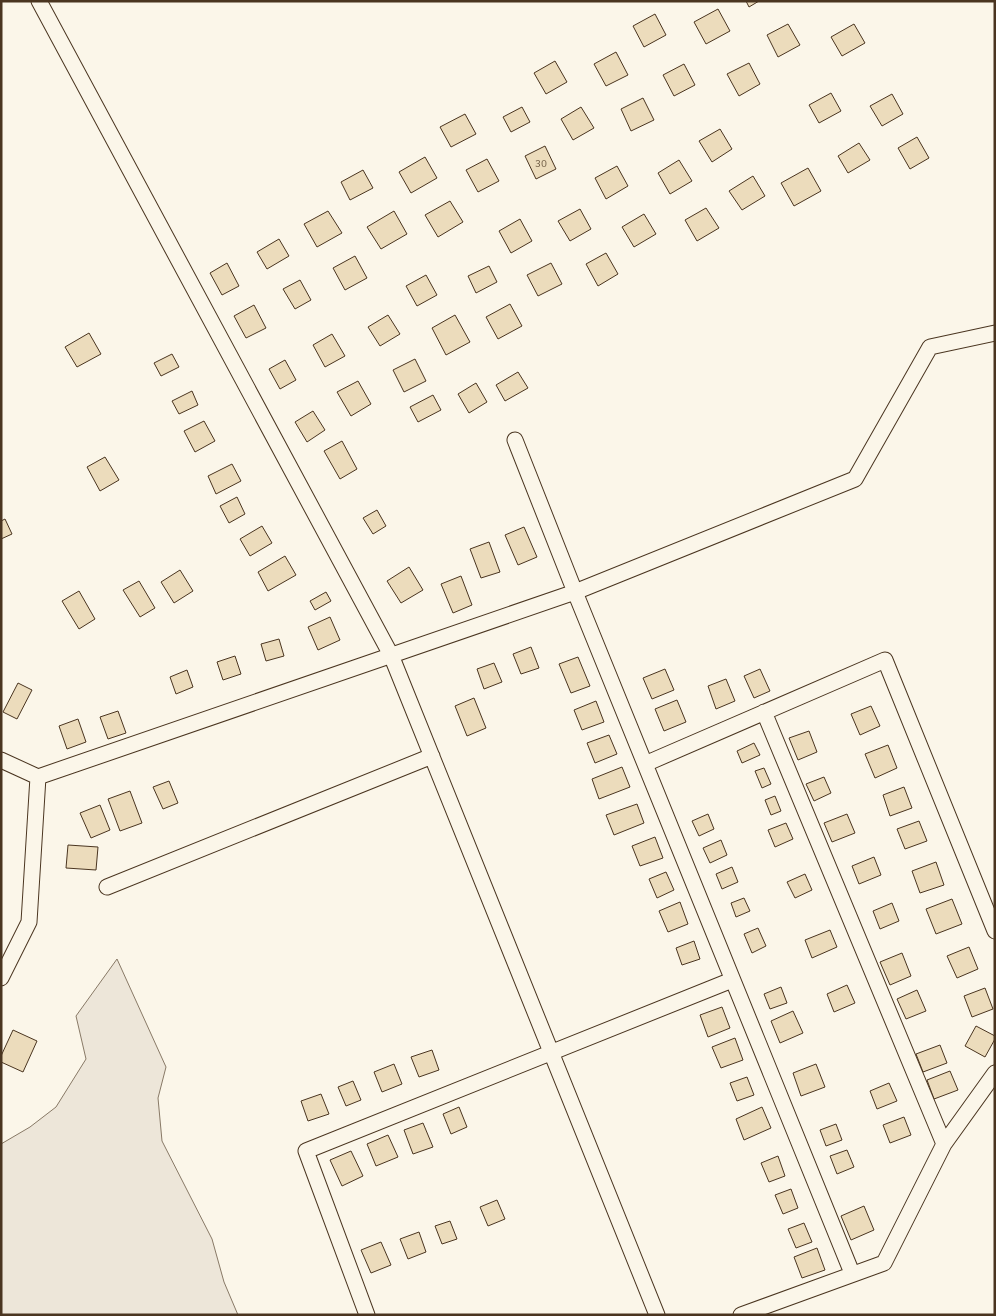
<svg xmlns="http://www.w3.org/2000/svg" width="996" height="1316" viewBox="0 0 996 1316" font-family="'IBM Plex Sans',sans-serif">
  <rect width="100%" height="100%" fill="#fbf6e9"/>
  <!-- green -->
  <path fill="#ede6d9" stroke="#887966" d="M117,959l49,108 -8,31 4,43 50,98 12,43 14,33h-237v-171l29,-17 26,-20 30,-48 -10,-43z"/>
  <!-- building -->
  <path fill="#ecdcbc" stroke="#4a3520" d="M746,1h13l-10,6z
    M718,9l12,22 -24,13 -12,-22z
    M655,14l11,21 -22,12 -11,-21z
    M788,24l12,21 -22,12 -11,-22z
    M854,24l11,19 -23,13 -11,-19z
    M616,52l12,23 -22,11 -12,-22z
    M555,61l12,21 -21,12 -12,-21z
    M749,63l11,21 -21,12 -12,-22z
    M684,64l11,21 -21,11 -11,-21z
    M831,93l10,18 -22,12 -10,-18z
    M892,94l11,20 -21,12 -12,-20z
    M643,98l11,22 -23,11 -10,-22z
    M522,107l8,15 -19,10 -8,-15z
    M581,107l13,21 -21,12 -12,-21z
    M465,114l11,20 -25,13 -11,-20z
    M720,129l12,20 -20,13 -13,-21z
    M917,137l12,21 -19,11 -12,-21z
    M859,143l11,17 -22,13 -10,-17z
    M545,146l11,23 -20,10 -11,-23z
    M425,157l12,21 -26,15 -12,-21z
    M487,159l12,22 -21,11 -12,-22z
    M679,160l13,21 -22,13 -12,-21z
    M617,166l11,20 -22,13 -11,-21z
    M808,168l13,23 -27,15 -13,-23z
    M363,170l10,18 -23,12 -9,-18z
    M753,176l12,20 -23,14 -13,-19z
    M450,201l13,21 -25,15 -13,-22z
    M706,208l13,20 -22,13 -12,-21z
    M580,209l11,20 -21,12 -12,-20z
    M328,211l14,22 -25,14 -13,-23z
    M394,211l13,23 -26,15 -14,-22z
    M644,214l12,20 -22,13 -12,-20z
    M520,219l12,22 -21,12 -12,-22z
    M279,239l10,17 -22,13 -10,-17z
    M606,253l12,21 -20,12 -12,-22z
    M355,256l12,22 -22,12 -12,-22z
    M227,263l12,23 -17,9 -12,-22z
    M551,263l11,21 -24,12 -11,-21z
    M489,266l8,16 -21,11 -8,-17z
    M426,275l11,20 -20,11 -11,-20z
    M300,280l11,20 -16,9 -12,-20z
    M510,304l12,22 -24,13 -12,-22z
    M254,305l12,23 -20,10 -12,-22z
    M388,315l12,19 -20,12 -12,-19z
    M455,315l15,27 -24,13 -14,-27z
    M89,333l12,21 -24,13 -12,-20z
    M332,334l13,22 -20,11 -12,-22z
    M172,354l7,13 -18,9 -7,-13z
    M415,359l11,22 -22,11 -11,-22z
    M285,360l11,20 -16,9 -11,-20z
    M518,372l10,16 -23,13 -9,-16z
    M358,381l13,23 -20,12 -14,-24z
    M476,383l11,19 -18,11 -11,-19z
    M192,391l6,14 -19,9 -7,-13z
    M433,395l8,15 -23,12 -8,-15z
    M313,411l12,19 -18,12 -12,-20z
    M204,421l11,20 -20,11 -11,-21z
    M342,441l15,28 -17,10 -16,-28z
    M105,457l14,23 -19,11 -13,-24z
    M232,464l9,17 -25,13 -8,-18z
    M237,497l8,17 -16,9 -9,-17z
    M377,510l9,16 -13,8 -10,-16z
    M5,519l7,15 -11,5v-18z
    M262,526l10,17 -22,13 -10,-17z
    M524,527l13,30 -19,8 -13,-30z
    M489,542l11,30 -19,6 -11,-29z
    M285,556l11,19 -28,16 -10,-19z
    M409,567l14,23 -22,13 -14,-22z
    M180,570l13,21 -19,12 -13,-21z
    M461,576l11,29 -19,8 -12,-29z
    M139,581l16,27 -15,9 -17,-27z
    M79,591l16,28 -16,10 -17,-28z
    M326,592l5,9 -16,9 -5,-9z
    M330,617l10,23 -22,10 -10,-23z
    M279,639l5,17 -18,5 -5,-17z
    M531,647l8,21 -18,6 -8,-20z
    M235,656l6,18 -18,6 -6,-18z
    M578,657l12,29 -19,7 -12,-29z
    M494,663l8,19 -18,7 -7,-20z
    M665,669l9,21 -22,9 -9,-21z
    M760,669l10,22 -16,7 -10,-22z
    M187,670l6,17 -17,7 -6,-17z
    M726,679l9,22 -19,8 -8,-23z
    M18,683l14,7 -15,29 -14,-7z
    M474,698l12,30 -19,8 -12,-30z
    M677,700l9,22 -22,9 -9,-22z
    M596,701l8,21 -22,8 -8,-20z
    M871,706l9,20 -20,9 -9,-21z
    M118,711l8,22 -18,6 -8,-22z
    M78,719l8,23 -19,7 -8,-23z
    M809,731l8,21 -19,8 -9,-22z
    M609,735l8,19 -22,9 -8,-20z
    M754,743l6,12 -18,8 -5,-12z
    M888,745l9,23 -22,10 -10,-24z
    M622,767l8,20 -31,12 -7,-20z
    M764,768l7,16 -9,4 -7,-17z
    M824,777l7,16 -17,8 -8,-17z
    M169,781l9,22 -15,6 -10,-22z
    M904,787l8,21 -22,8 -7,-21z
    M130,791l12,32 -22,8 -12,-32z
    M775,796l6,15 -10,4 -6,-15z
    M637,804l7,19 -30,12 -8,-20z
    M100,805l10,25 -19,8 -11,-25z
    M708,814l6,15 -15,7 -7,-15z
    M847,814l8,19 -23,9 -8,-19z
    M919,821l8,20 -22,8 -8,-20z
    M786,823l7,16 -18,8 -7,-17z
    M655,837l8,21 -23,8 -8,-20z
    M721,840l6,15 -17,8 -7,-15z
    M68,845l30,2 -2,23 -30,-2z
    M874,857l7,18 -22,9 -7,-18z
    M936,862l8,23 -24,8 -8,-22z
    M732,867l6,15 -16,7 -6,-15z
    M666,872l8,18 -17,8 -8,-19z
    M805,874l7,16 -17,8 -8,-16z
    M744,898l6,13 -14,6 -5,-14z
    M952,899l10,25 -26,10 -10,-25z
    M680,902l8,22 -20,8 -9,-21z
    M892,903l7,18 -19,8 -7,-18z
    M758,928l8,18 -14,7 -8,-19z
    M830,930l7,17 -25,11 -7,-18z
    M694,941l6,18 -18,6 -6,-17z
    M969,947l9,22 -21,9 -10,-22z
    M902,953l9,23 -21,9 -10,-23z
    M847,985l8,18 -21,9 -7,-18z
    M781,987l6,16 -17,6 -6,-15z
    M985,988l8,21 -21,8 -8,-21z
    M917,990l9,21 -20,8 -9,-20z
    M722,1007l8,21 -22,9 -8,-22z
    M793,1011l10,22 -23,10 -9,-22z
    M976,1026l19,10v3l-10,18 -20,-11z
    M13,1030l24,11 -14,31 -22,-10v-6z
    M735,1038l8,22 -22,8 -9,-21z
    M940,1045l7,18 -24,9 -7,-18z
    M432,1050l7,20 -20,7 -8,-20z
    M394,1064l8,20 -20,8 -8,-20z
    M816,1064l9,23 -24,9 -8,-23z
    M950,1071l8,19 -24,9 -7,-19z
    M747,1077l7,18 -17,6 -7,-18z
    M353,1081l8,19 -15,6 -8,-19z
    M889,1083l8,18 -20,8 -7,-18z
    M321,1094l8,20 -21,7 -7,-20z
    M459,1107l8,20 -16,7 -8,-20z
    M762,1107l9,21 -27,12 -8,-21z
    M904,1117l7,18 -21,8 -7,-18z
    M423,1123l10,24 -20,7 -9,-24z
    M836,1124l6,16 -16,6 -6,-16z
    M388,1135l10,22 -22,9 -9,-22z
    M847,1150l7,17 -17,7 -7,-18z
    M351,1151l12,25 -21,10 -12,-26z
    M778,1156l7,20 -16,6 -8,-19z
    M791,1189l7,19 -15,6 -8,-19z
    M497,1200l8,19 -17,7 -8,-19z
    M864,1206l10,24 -23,10 -10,-24z
    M450,1221l7,18 -15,5 -7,-18z
    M804,1223l8,19 -16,6 -8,-19z
    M419,1232l7,20 -18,7 -8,-20z
    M381,1242l10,23 -20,8 -10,-23z
    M817,1248l8,22 -23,8 -8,-21z"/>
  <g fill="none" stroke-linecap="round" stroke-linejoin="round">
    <!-- minor casing -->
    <g stroke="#4a3520" stroke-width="17">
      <path id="minor" d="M39,1l352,654 266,660
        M515,440l60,152 277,681
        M764,712l180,432
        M1,760l37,17
        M645,764l240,-104 110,271
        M107,887l325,-131
        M1,978l28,-56 9,-145 537,-185 280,-113 75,-132 65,-14
        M367,1315l-61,-164 426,-171
        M741,1315l143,-52 60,-119 51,-71"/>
    </g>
    <!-- minor -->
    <use href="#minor" stroke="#fbf6e9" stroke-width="15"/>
  </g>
  <g text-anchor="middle" stroke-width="4" stroke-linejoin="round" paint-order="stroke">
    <!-- number labels -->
    <g font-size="10" fill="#725f47">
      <text x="541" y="167">30</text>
    </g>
  </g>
  <!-- border -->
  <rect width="996" height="1316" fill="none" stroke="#4a3520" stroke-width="5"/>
</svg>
